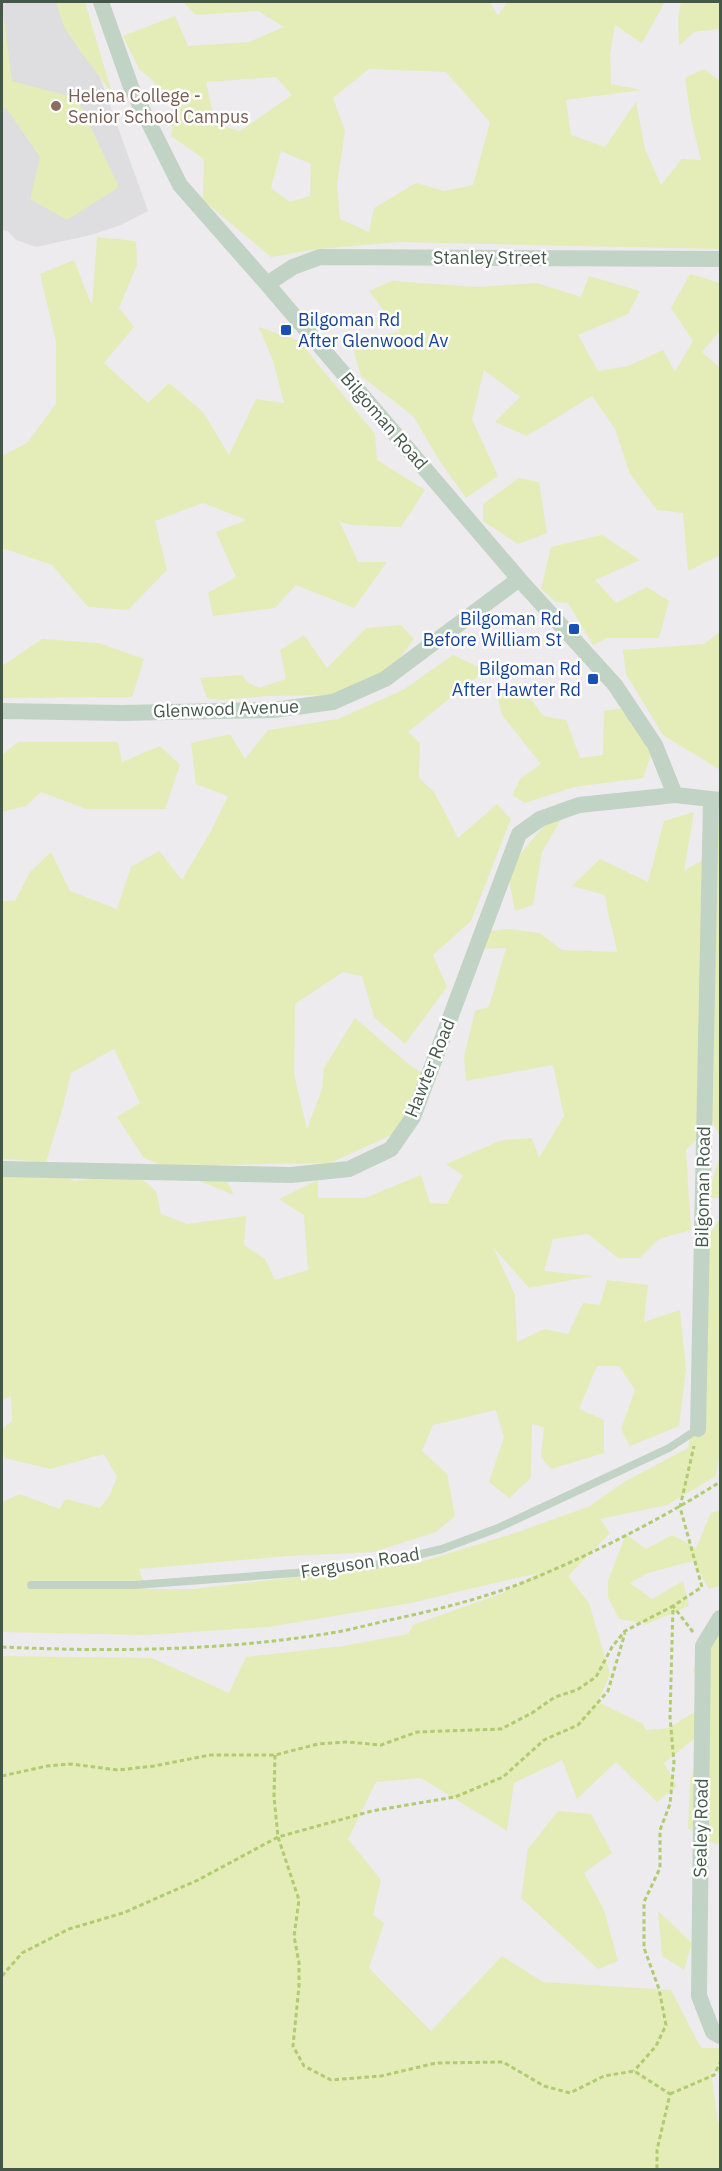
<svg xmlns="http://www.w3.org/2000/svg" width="722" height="2171" viewBox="0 0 722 2171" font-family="'IBM Plex Sans',sans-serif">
  <rect width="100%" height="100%" fill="#edebee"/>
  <!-- education -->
  <path fill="#dedddf" d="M2,2h71l75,209 -27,14 -30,10 -55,12 -20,-7 -8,-9 -6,-1z"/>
  <!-- green -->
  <path fill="#e4edb7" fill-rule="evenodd" d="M56,2h29l27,91 -32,-42 -16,-24z
    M183,2h307l8,14 9,-14h158l-23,41 -27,-18 -5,30 1,29 31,6 -76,10 5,35 34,12 31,-45 9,47 16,36 21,-26 19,1 -10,-41 -6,-41 19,-9 16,12v168l-321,-7 -80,7 -48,8 -68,-57 1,-41 -33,-23 5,-35 -37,-32 -16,-33 52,-20 13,30 61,-4 35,-15 -26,-16 -62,4zM369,69l77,3 44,50 -17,63 -29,6 -28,-8 -42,25 -5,24 -29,-13 -3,-35 8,-53 -12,-33zM276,77l16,18 -52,36 -25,-7 -9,-42zM281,151l30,13 -1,32 -20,6 -19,-14z
    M681,2h39v27l-26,3 -15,14 -1,-27z
    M2,3l10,78 65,17 42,89 -52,33 -37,-21 10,-42 -34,-49h-4z
    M97,237l39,4 1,24 -18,43 15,19 -30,36 44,40 21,-20 34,29 26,43 27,-56 28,4 -11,-42 -14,-34 40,14 76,93 2,26 48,30 -24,37 -49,-2 -12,-3 18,40h29l-33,46 -58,-23 -21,23 -62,8 -5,-23 28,-16 -20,-45 31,-12 -44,-17 -48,18 12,49 -39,40 -40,-3 -36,-42 -50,-17v-92l25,-13 29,-39v-62l-16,-68 34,-14 18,46z
    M690,274l30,9v48l-18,21 18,16v187l-32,16 -5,-58 -26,-3 -27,-36 -15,-45 -23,-33 -65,40 -32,-14 25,-25 -36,-27 -12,49 26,57 -32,22 -27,-38 -25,-43 -53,-41 -8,-28 23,-13 24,-3 -31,-41 23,-10 86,6 59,-4 44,14 8,-21 51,15 -12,23 -50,21 20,36 30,-5 35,-16 12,22 18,-31 -22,-33z
    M519,478l20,4 8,51 -29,11 -35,-23v-17z
    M602,535l38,25 -45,20 21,23 31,-16 22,14 -10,37h-52l-14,7 -25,-42 -12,-1 -15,-13 10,-42z
    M401,625l13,14 -27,36 -56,20 -63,1 -48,4 -13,-2 -7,-20 42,-3 5,7 12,6 27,-9 -6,-29 24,-15 23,33 39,-40z
    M720,632v138l-57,-35 -37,-61 -3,-24 81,-6z
    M42,639l57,4 45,16 -12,38 -130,1v-32z
    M453,655l32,15 -77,62 12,11 -1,35 15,14 24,46 39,-34 14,15 -40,102 -38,34 14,32 -42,57 -31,-27 -12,-41 -19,-4 -48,32 -1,70 13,55 15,-40 2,-21 31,-50 51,44 27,19 -28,48 -75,34 -111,2 15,30 -90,-37 -27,-41 23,-14 -26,-54 -43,24 -8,34 -17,55 -44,-3v-258h13l15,-29 21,-20 19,39 47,18 14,-42 28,-16 23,29 29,-49 17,-35 -32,-12 -5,-41 39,-9 15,25 23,-29 70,-11 65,-29z
    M520,684l23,32 23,4 14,38 23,-3 1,-44 25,-4 23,46 -9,25 -69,9 -49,16 -13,-8 9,-17 20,-14 -39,-49 -6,-25z
    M18,742h100l4,20 38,-16 20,19 -15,44h-79l-45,-17 -15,14 -24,6v-57z
    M566,811l-24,41 -9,53 -18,6 -8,-41 36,-43z
    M694,812l-10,59 18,-11 12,-37 6,-2v317l-7,-16 -27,28 5,80 -32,9 -19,19h-22l-30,-24 -35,5 -9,32 49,5 -64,12 -36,-41 22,48 2,47 27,-13 24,5 15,-31 17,2 7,-25 41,5 -4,37 36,-12 6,59 -7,57 -49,20 -9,-17 14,-39 -16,-24h-22l-18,43 25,11v33l-53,16 -10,-12 3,-30 -12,-3 -1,54 -22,20 -20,-16 15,-45 -8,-27 -63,15 -11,26 25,23 8,42 -19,16 -62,20 -86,4 -149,13 7,20h47l221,-25 101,-31 75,-27 34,-24 64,-34 6,-34 7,-166 19,-30v232l-4,26 -49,29 -67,14 10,14 -42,43 21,27 21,71 -12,28 45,22 3,6 23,-2 41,-26 -17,-32 27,-38v209l-3,4 -29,-17 2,-46 13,-50 -39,31 13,23 -20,16 -41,-40 -39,37 -15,-39 -48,23 -7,48 -86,-53 -45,4 -28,57 33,41 -8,35 11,8 -15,45 62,63 71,-75 41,26 128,8 30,58h19v25l-9,-2 7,51 2,2v45h-718v-513l150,2 77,35 17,-36 97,-11 65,-12 5,-9 90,-32 35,-20 -127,30 -142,24 -124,8 -143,-3v-130l18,-8 39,15 7,-10 34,9 10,-13 7,-18 -13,-23 -54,15 -45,-11 -3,-9v-20l10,-8 -1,-25 -9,4v-227l44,-7 28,15 60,-8 22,18 5,23 26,10 59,-8 -2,29 21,14 10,21 33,-10 -4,-55 -25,-16 39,-19v18h47l56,-23 9,28 17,1 16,-29 -17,-11 56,-24 30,-2 7,20 25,-42 -11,-51 -87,16 -2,-24 11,-46 14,-4 17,-59 -30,1 14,-18 18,-2 32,4 22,17 55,2c-3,-20 -10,-37 -12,-57l-33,-9 28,-27 48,23 16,-61z
    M720,1155v43h-13z
    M720,1510v76l-11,3 -16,-28 -45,12 -18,10 22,16 31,-18 6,25 -42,18 -28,-5 -11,-22v-16l18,-47 20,15 26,-14 24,13 15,-35z
    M558,1811l33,3 21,39 -28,20 20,37 14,51 -20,8 -77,-71 7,-49z
    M658,1911l34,32 -8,27 -22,-14z"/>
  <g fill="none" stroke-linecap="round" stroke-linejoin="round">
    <!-- path -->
    <path stroke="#b0cb70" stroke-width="3" stroke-dasharray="4.5 3" stroke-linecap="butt" d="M693,1632l-20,-26 29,-19 -22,-80 14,-61
      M2,1647c111,5 224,4 335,-15 21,-4 42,-10 62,-14 41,-9 84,-20 123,-35 69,-28 136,-62 198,-101
      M275,1755l-1,42 4,40 21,63 -5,36 5,27v23l-6,60 11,20 27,14 50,-4 55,-13 67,-1 41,24 26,7 34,-17 30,-5 36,23 -13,56v20
      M2,1776l45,-10 24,-2 47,6 36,-4 56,-11h65l43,-11 30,-2 33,3 36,-13 84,-3 31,-16 23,-16 22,-7 19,-13 16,-30 13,-16 48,-25 -3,111 4,45 -4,42 -10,26v38l-16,34v46l15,41 7,36 -10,21 -22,25
      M2,1976l20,-23 47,-24 54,-16 75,-33 80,-43 94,-26 83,-14 48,-20 41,-37 34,-15 30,-34 17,-58
      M670,2094l44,-19 6,-12"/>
    <!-- service -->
    <path stroke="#c1d3c5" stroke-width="8" d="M31,1585h104l160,-12 80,-8 67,-16 56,-21 171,-80 29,-19"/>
    <!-- minor -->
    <path stroke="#c1d3c5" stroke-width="16" d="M101,2l30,85 49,98 87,99 252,295 96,106 40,60 20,50
      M267,284l26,-17 27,-10 400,2
      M2,711l119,2 152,-3 60,-8 52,-23 134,-100
      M2,1169l289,6 58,-6 42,-20 22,-32 106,-283 21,-15 39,-14 96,-10 45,5
      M698,1429l13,-629
      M720,1618l-17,28 -4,350 14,36 7,4"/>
  </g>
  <!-- markers -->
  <circle fill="#8d6e63" stroke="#fff" stroke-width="2" cx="56" cy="106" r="6"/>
  <g fill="#1a4fb4" stroke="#fff" stroke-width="2">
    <rect x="280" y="324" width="12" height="12" rx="3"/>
    <rect x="568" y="623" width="12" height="12" rx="3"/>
    <rect x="587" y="673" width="12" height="12" rx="3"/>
  </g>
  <g text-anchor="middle" stroke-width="5" stroke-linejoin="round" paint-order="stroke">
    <!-- education labels -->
    <g font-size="18" fill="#785e54" stroke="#fff" text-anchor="start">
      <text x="68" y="102">Helena College -<tspan x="68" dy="21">Senior School Campus</tspan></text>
    </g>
    <!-- street labels -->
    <g font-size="18" fill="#445849" stroke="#fff">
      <text x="490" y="264">Stanley Street</text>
      <text transform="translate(384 421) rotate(49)" y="6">Bilgoman Road</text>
      <text transform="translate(226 709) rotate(-2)" y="6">Glenwood Avenue</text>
      <text transform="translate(430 1068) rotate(-68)" y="6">Hawter Road</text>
      <text transform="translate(703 1187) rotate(-89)" y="6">Bilgoman Road</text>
      <text transform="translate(360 1563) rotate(-9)" y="6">Ferguson Road</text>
      <text transform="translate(701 1828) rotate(-89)" y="6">Sealey Road</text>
    </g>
    <!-- transit labels -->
    <g font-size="18" fill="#164399" stroke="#fff" text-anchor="end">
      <text x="298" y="326" text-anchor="start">Bilgoman Rd<tspan x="298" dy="21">After Glenwood Av</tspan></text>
      <text x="562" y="625">Bilgoman Rd<tspan x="562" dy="21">Before William St</tspan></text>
      <text x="581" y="675">Bilgoman Rd<tspan x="581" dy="21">After Hawter Rd</tspan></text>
    </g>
  </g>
  <!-- border -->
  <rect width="722" height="2171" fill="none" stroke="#445849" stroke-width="6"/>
</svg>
